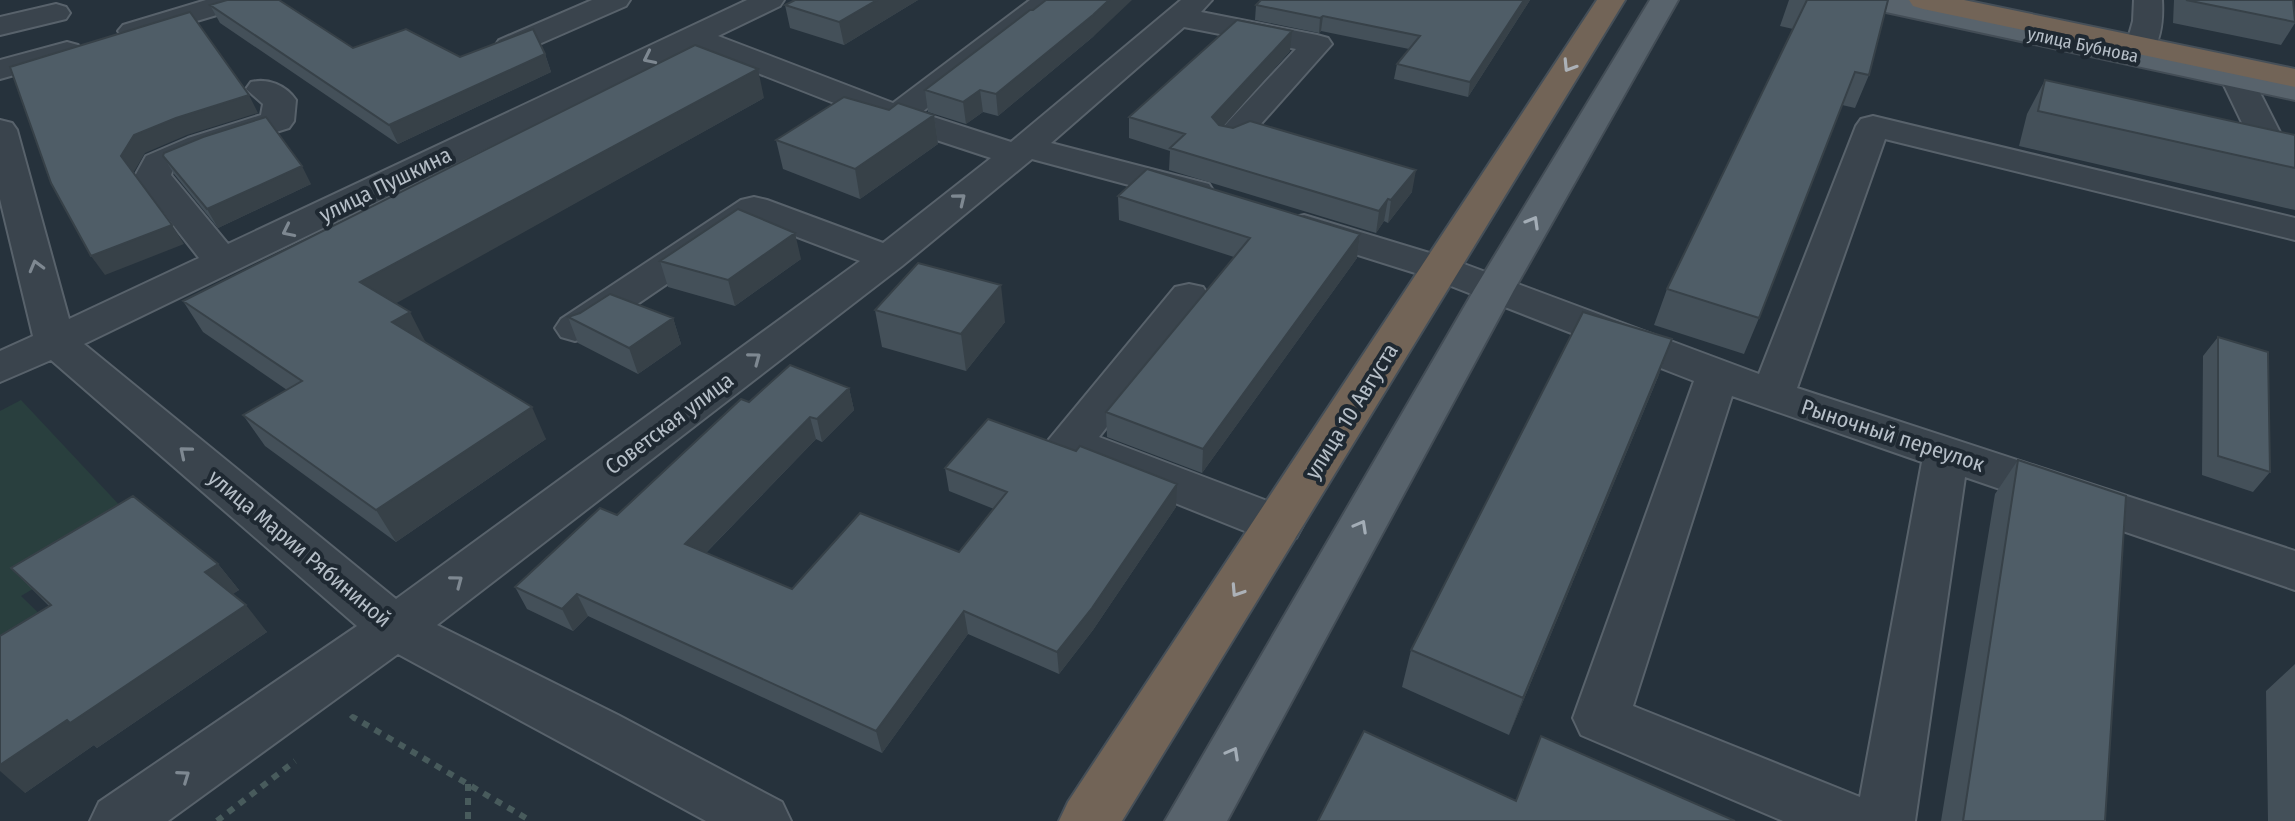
<svg xmlns="http://www.w3.org/2000/svg" width="2295" height="821" viewBox="0 0 2295 821" font-family="'Fira Sans Condensed',sans-serif">
  <rect width="100%" height="100%" fill="#26323c"/>
  <!-- green -->
  <path fill="#293f3e" d="M21,400l118,126 -118,70 33,32 -54,31v-248z"/>
  <g fill="none" stroke-linecap="round" stroke-linejoin="round">
    <!-- minor casing -->
    <g stroke="#58626b" stroke-width="4">
      <path id="minor" d="M206,0h45l-4,6 -114,34 -10,-3 -5,-6 5,-6z
        M592,0h38l-4,6 -105,46 -11,3 -11,-3 -4,-6 4,-6z
        M747,0h37l-4,6 -62,30 175,67 137,-103h32l-141,113 90,29 170,-142h31l-11,12 116,23 11,3 4,6 -89,100 -12,3 -12,-3 -5,-7 82,-88 -112,-22 -133,116 158,41 5,8 -5,8 -13,3 -164,-44 -130,107 -465,359 181,90 164,87 9,19h-85l-308,-167 -230,167h-78l9,-19 258,-176 -306,-266 -51,22v-31l33,-15 -33,-137v-79l12,3 5,7 52,189 130,-61 -64,-82 11,-20 42,-18 73,-23 2,-11 -17,-15 5,-7c17,-4 35,3 45,18l-2,21 -5,7 -77,24 -39,17 -2,6 57,69zM694,48l191,75 106,35 -108,85 -116,-43 -13,-3 -13,3 -180,119 -6,9 6,9 14,4 14,-4 169,-115 102,39 -464,338 -312,-255z
        M2134,0h28c1,18 0,37 -10,52l-11,3 -11,-3 -4,-6 7,-25z
        M56,4l10,3 4,6 -4,6 -66,16v-18z
        M67,42l11,3 4,6 -4,6 -78,22v-19z
        M2236,68l11,2 5,7 39,77 -5,7 -12,3 -12,-3 -5,-7 -37,-77 5,-7z
        M1873,116l422,102v22l-410,-101 -88,249 498,163v39l-330,-113 -50,344h-132l-202,-86 -8,-17 121,-337 -266,-104 -137,-43 -6,-8 6,-8 13,-3 152,46 303,113 97,-248 5,-7zM1732,396l190,66 -62,335 -227,-91z
        M1189,284l14,3 6,9 -110,141 197,75 7,13 -7,13 -17,5 -17,-5 -209,-84 -7,-11 129,-156z"/>
    </g>
    <!-- major casing -->
    <g stroke="#434d56" stroke-width="4">
      <path id="major" d="M1650,0h28l-164,290 -287,531h-62l309,-531z
        M1858,0h55l382,80v20l-423,-91 -10,-3z"/>
    </g>
    <!-- highway casing -->
    <g stroke="#454f58" stroke-width="4">
      <path id="highway" d="M1597,0h28l-503,821h-63l9,-19z
        M1909,0h55l331,69v18l-372,-78 -10,-3z"/>
    </g>
    <!-- path -->
    <path stroke="#485b5c" stroke-width="6" stroke-dasharray="7 7" stroke-linecap="butt" d="M351,719l2,-2 178,104
      M468,784v37
      M217,821l78,-60"/>
    <!-- minor -->
    <use href="#minor" fill="#3a444d" fill-rule="evenodd"/>
    <!-- major -->
    <use href="#major" fill="#58636c" fill-rule="evenodd"/>
    <!-- highway -->
    <use href="#highway" fill="#726457" fill-rule="evenodd"/>
  </g>
  <!-- wall -->
  <path fill="#445059" d="M795,0h123l-74,45 -54,-17 -5,-23z
    M1261,0h269l-62,97 -74,-18 3,-15 12,-15 -88,-18 -2,2 -64,-13 1,-15z
    M1789,0h99l-19,75 -14,33 -13,-3 -83,213 -15,36 -90,-29 13,-36 126,-260 -13,-3z
    M2174,0h119l2,23 -14,22 -108,-22z
    M210,5l143,43 107,9 85,-3 6,18 -153,72 -178,-121z
    M1094,36l-96,80 -15,-4 -17,12 -38,-12 -3,-22z
    M1290,51l-67,75 189,66 -24,31 -4,-2 -8,12 -207,-63 1,-19 -41,-13v-21z
    M2045,80l250,55v75l-276,-64 8,-32z
    M764,98l-369,205 31,40 120,96 -150,103 -131,-96 -22,-31 44,-25 -84,-58 -20,-31z
    M889,110l45,5 4,29 -78,55 -77,-30 -7,-29z
    M163,156l148,28 -93,44 -44,-54z
    M1118,196l242,38 -3,24 -155,215 -95,-36 -1,-25 128,-155 -115,-37z
    M801,259l-66,47 -67,-19 -8,-26z
    M875,310l130,12 -39,49 -84,-24z
    M568,317l105,1 8,26 -43,30 -60,-31z
    M2218,337l52,135 -17,20 -51,-17 1,-119z
    M1672,339l-14,38 -149,358 -107,-48 9,-37z
    M849,388l5,22 -32,32 -6,-3 -110,114 86,36 167,-37 35,-43 -45,-18 -4,-23 231,39 -83,123 -34,44 -91,-40 -86,119 -294,-137 -15,15 -46,-22 -12,-22 102,-72 132,-113z
    M2018,460l87,361h-164l54,-327z
    M218,564l21,26 -7,4 35,38 -170,116 -3,-3 -69,48 24,-187 -38,-38z
    M2295,664v157h-27l-2,-130z"/>
  <!-- shaded-wall -->
  <path fill="#374148" d="M877,0h41l-74,45 -5,-23z
    M1109,0h23l-38,36 -96,80 -2,-22z
    M1524,0h6l-62,97 2,-15z
    M1323,16l-2,15 -2,2 1,-15z
    M1292,31l-2,20 -78,88v-22z
    M545,54l6,18 -153,72 -9,-19z
    M758,69l6,29 -387,216 -17,-32z
    M980,90l3,22 -17,12 -3,-22z
    M249,95l9,18 -71,22 -42,18 -13,22 -11,-19 13,-21 42,-17z
    M934,115l4,29 -78,55 -5,-30z
    M302,166l9,18 -93,44 -11,-19z
    M1416,170l-4,22 -24,31 3,-23z
    M1388,199l-4,22 -8,12 3,-22z
    M172,225l12,19 -79,31 -14,-19z
    M795,233l6,26 -66,47 -7,-26z
    M1360,234l-3,24 -155,215 1,-24z
    M1001,285l4,37 -39,49 -5,-37z
    M410,312l16,31 -34,-21z
    M673,318l8,26 -43,30 -9,-26z
    M1672,339l-14,38 -149,358 14,-37z
    M849,388l5,22 -32,32 -5,-23z
    M532,407l14,32 -150,103 -20,-32z
    M810,417l6,22 -123,127 -8,-22z
    M1177,484l-1,23 -83,123 -34,44 -2,-22z
    M218,564l21,26 -13,9 -21,-27z
    M577,594l11,22 -15,15 -11,-22z
    M246,605l21,27 -170,116 -3,-3 -69,48 -25,-22v-6l67,-45z
    M964,611l4,23 -86,119 -6,-22z"/>
  <!-- building -->
  <path fill="#4f5d67" stroke="#374148" stroke-width="2" d="M227,0h52l74,48 53,-19 54,28 73,-28 12,25 -156,71 -179,-120z
    M795,0h82l-38,22 -54,-17z
    M1046,0h63l-16,15 -97,79 -16,-4 -17,12 -38,-12 105,-80h3z
    M1261,0h263l-54,82 -73,-18 23,-28 -97,-20 -3,2 -64,-13z
    M1807,0h81l-19,75 -14,-3 -96,246 -92,-29z
    M2186,0h107l2,22z
    M190,12l59,83 -73,23 -42,17 -13,21 51,69 -81,31 -40,-73 -41,-116z
    M1237,20l55,11 -80,86 7,8 14,3 17,-7 166,49 -25,30 -3,-1 -9,12 -209,-63 15,-14 -56,-17z
    M695,45l63,24 -398,213 50,30 -18,10 140,85 -156,103 -133,-95 59,-34 -119,-80z
    M2045,80l250,55v33l-257,-57z
    M844,97l45,13 9,-7 36,12 -79,54 -79,-29z
    M266,117l36,49 -95,43 -44,-53 1,-3 39,-16z
    M1147,169l213,65 -157,215 -97,-37 144,-174 -132,-42z
    M738,209l57,24 -67,47 -68,-19z
    M918,263l83,22 -40,49 -86,-24z
    M610,294l63,24 -44,30 -61,-31 12,-4z
    M1583,312l89,27 -149,359 -112,-48z
    M2218,337l50,15 2,120 -52,-16z
    M790,365l59,23 -32,31 -7,-2 -125,127 107,45 68,-76 99,39 48,-60 -62,-24 43,-49 88,32 4,-5 97,38 -85,124 -35,44 -93,-41 -88,120 -299,-137 -15,15 -47,-22 85,-79 17,7 124,-116 8,3z
    M2018,460l108,36 -21,325h-142z
    M133,496l85,68 -13,8 41,33 -176,118 -3,-3 -67,45v-129l51,-31 -40,-37z
    M1364,731l152,70 25,-65 194,85h-417z"/>
  <!-- one-way arrows -->
  <defs><path id="oneway-chevron" d="M-2-3.5L2.5 0L-2 3.5" fill="none" stroke-width="1.6" stroke-linecap="round" stroke-linejoin="round" transform="scale(2)"/></defs>
  <g stroke="#7e8891">
    <use href="#oneway-chevron" transform="translate(649 58) rotate(154)"/>
    <use href="#oneway-chevron" transform="translate(960 199) rotate(-39)"/>
    <use href="#oneway-chevron" transform="translate(288 231) rotate(154)"/>
    <use href="#oneway-chevron" transform="translate(36 266) rotate(-105)"/>
    <use href="#oneway-chevron" transform="translate(755 358) rotate(-37)"/>
    <use href="#oneway-chevron" transform="translate(185 452) rotate(-140)"/>
    <use href="#oneway-chevron" transform="translate(457 581) rotate(-37)"/>
    <use href="#oneway-chevron" transform="translate(184 776) rotate(-35)"/>
  </g>
  <g stroke="#acb1b7">
    <use href="#oneway-chevron" transform="translate(1569 66) rotate(122)"/>
    <use href="#oneway-chevron" transform="translate(1237 591) rotate(123)"/>
  </g>
  <g stroke="#a3adb6">
    <use href="#oneway-chevron" transform="translate(1533 222) rotate(-60)"/>
    <use href="#oneway-chevron" transform="translate(1361 526) rotate(-61)"/>
    <use href="#oneway-chevron" transform="translate(1233 753) rotate(-61)"/>
  </g>
  <g text-anchor="middle" stroke-width="8" stroke-linejoin="round" paint-order="stroke">
    <!-- far-street labels -->
    <g font-size="18" fill="#b6bfc8" stroke="#1f2932">
      <text transform="translate(2083 45) rotate(12)" y="6">улица Бубнова</text>
    </g>
    <!-- street labels -->
    <g font-size="22" fill="#b6bfc8" stroke="#1f2932">
      <text transform="translate(385 184) rotate(-26)" y="8">улица Пушкина</text>
      <text transform="translate(1351 411) rotate(-58)" y="8">улица 10 Августа</text>
      <text transform="translate(669 423) rotate(-37)" y="8">Советская улица</text>
      <text transform="translate(1893 435) rotate(18)" y="8">Рыночный переулок</text>
      <text transform="translate(300 548) rotate(40)" y="8">улица Марии Рябининой</text>
    </g>
  </g>
</svg>
